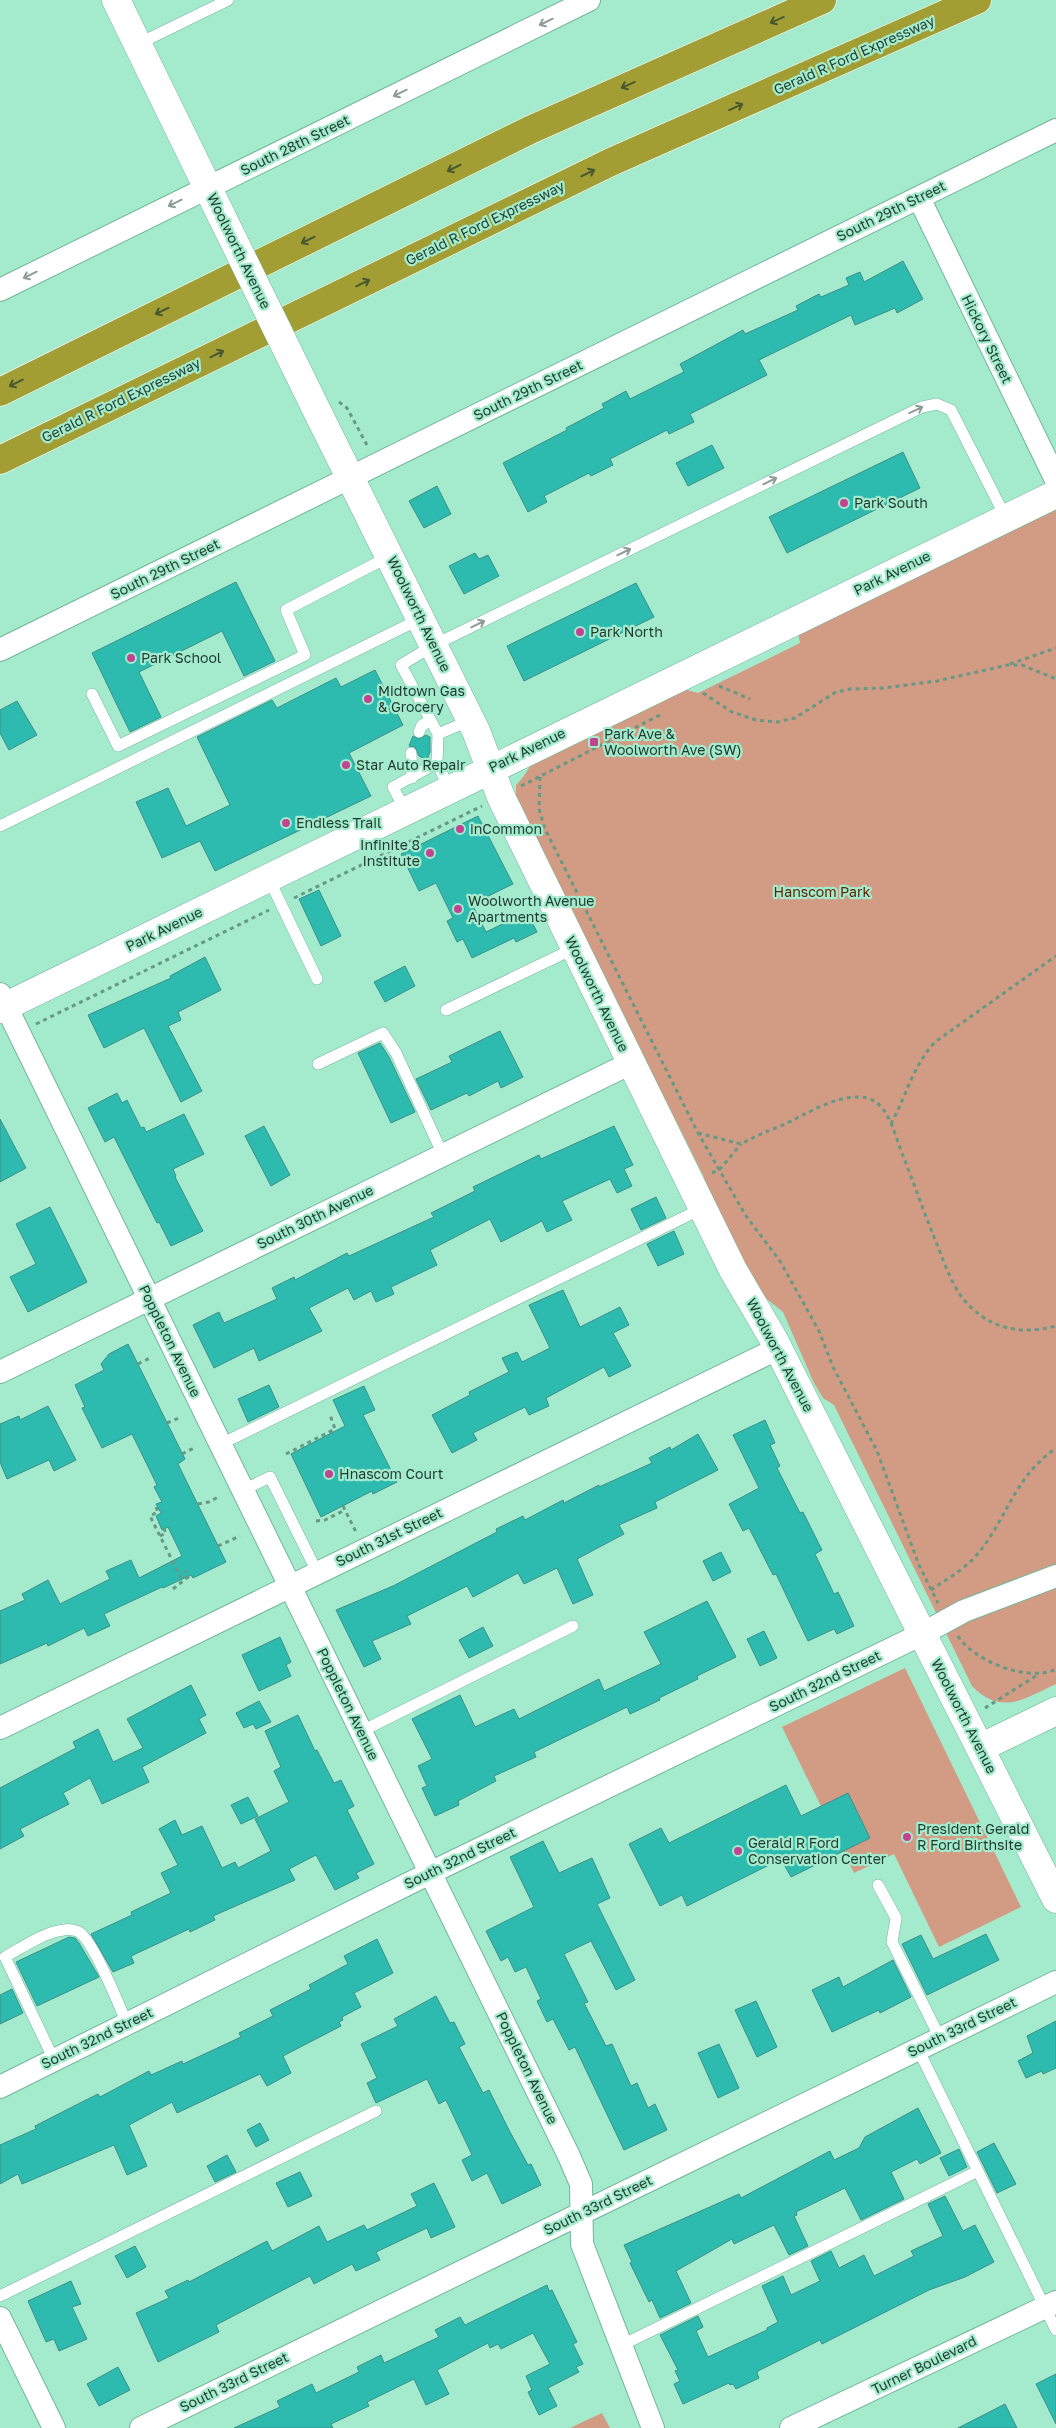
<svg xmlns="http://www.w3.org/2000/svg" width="1056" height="2428" viewBox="0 0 1056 2428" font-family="'Golos Text',sans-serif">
  <rect width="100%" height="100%" fill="#a4ebcd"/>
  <!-- green -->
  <path fill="#d19c83" d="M1056,502v1182c-32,15 -55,32 -84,2l-138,-281 -11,-7 -9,-15 -31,-71 -20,-16 -25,-29 -36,-86 2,-4 -39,-78h-5l-37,-77 -7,-22 -100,-203v-12c9,-8 13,-19 21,-29l146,-67 15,4 102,-50 -2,-10z
    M905,1668l116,239 -82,40 -45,-93 -40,19 -72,-146z
    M602,2413l8,15h-40z"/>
  <!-- building -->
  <path fill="#2dbbaf" stroke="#3c9088" d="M903,261l20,38 -26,14 -2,-5 -40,17 -4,-10 -92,45 8,15 -77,39 4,8 -25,12 -2,-4 -57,29 3,6 -22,11 -2,-3 -45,23 3,6 -19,10 -25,-49 64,-33 -1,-2 38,-20 -2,-4 24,-13 4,8 54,-27 -4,-8 63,-34 2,4 53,-24 -2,-4 23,-12 2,3 28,-12 -3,-7 14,-6 4,10z
    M712,445l12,23 -36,18 -12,-23z
    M903,452l17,36 -133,65 -18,-36z
    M437,486l14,28 -27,14 -15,-27z
    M475,553l4,6 9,-4 11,21 -35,18 -15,-28z
    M236,582l39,79 -31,15 -22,-45 -83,41 22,45 -31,15 -38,-79z
    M636,583l18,34 -130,64 -17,-35z
    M375,670l28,55 -54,28 22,43 -156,75 -15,-30 -38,17 -26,-56 32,-14 18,38 44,-21 -33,-68 75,-37 5,8 59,-30 5,9z
    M17,701l20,34 -28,15 -9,-17v-23z
    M426,735l4,2v15l-3,8 -8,-4 -4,-9 -6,-1 4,-10 6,3z
    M478,816l35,68 -41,20 14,28 41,-20 10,20 -21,10 -2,-4 -42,20 -9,-19 -6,3 -10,-21 6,-3 -17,-35 -17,8 -18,-37z
    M319,890l22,46 -20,10 -22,-47z
    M205,957l16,33 -43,22 3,8 -13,6 34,65 -21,11 -37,-74 -40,20 -16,-33 83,-37 -1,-2z
    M405,966l10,20 -30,16 -11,-20z
    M500,1031l23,46 -22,11 -3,-7 -29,15 -2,-3 -36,17 -15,-31 36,-17 -3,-6z
    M380,1043l9,14 26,55 -24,11 -33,-70z
    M117,1093l5,10 5,-3 14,28 3,-1 2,5 38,-18 20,40 -31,15 3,7 -1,1 28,54 -32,15 -12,-24 -2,1 -43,-86 -9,5 -17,-34z
    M0,1119l26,49 -26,14z
    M264,1126l26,49 -19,11 -26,-50z
    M614,1126l19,39 -9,4 8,17 -15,7 -7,-14 -48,22 10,19 -25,12 -5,-11 -41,21 -11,-23 -60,31 7,15 -46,22 3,7 -18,8 -5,-11 -17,9 -6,-12 -39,20 13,23 -63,30 -5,-13 -40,20 -21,-43 26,-13 5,11 53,-24 -5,-11 22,-11 1,3 52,-27 2,3 85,-39 -3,-4 44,-22 -2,-4 66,-32 2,4z
    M656,1197l10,21 -25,12 -10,-21z
    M50,1207l37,75 -59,30 -18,-35 26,-13 -20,-40z
    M674,1231l10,23 -26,12 -11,-22z
    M563,1290l17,37 40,-20 9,18 -16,8 18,33 -22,11 -5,-10 -58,31 3,8 -20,9 -4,-8 -52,26 4,7 -25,13 -20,-38 38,-20 -1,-3 40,-20 -7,-14 15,-6 5,10 28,-14 -21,-43z
    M128,1344l57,115 -7,5 48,98 -33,16 -2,-3 -28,13 -1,-1 -58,27 6,12 -22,10 -4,-8 -36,18 -1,-3 -47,21v-53l25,-11 -3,-6 26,-14 12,24 50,-25 -4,-8 25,-11 8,18 43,-22 -14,-29 -6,3 -6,-14 5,-3 -5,-9 6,-2 -8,-15 3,-2 -25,-51 -30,14 -20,-40 3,-1 -10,-22 29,-15 -3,-6 8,-10z
    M269,1385l10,22 -31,15 -10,-23z
    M364,1386l11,24 -12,5 34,67 -24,12 -1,-3 -51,26 -30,-63 54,-28 -12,-26z
    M48,1406l28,54 -22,11 -5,-11 -42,19 -7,-17v-38l19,-8 1,4z
    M765,1420l10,23 -5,2 10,21 -3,2 23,45 3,-1 19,38 -7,4 19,40 4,-2 16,34 -17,8 -3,-5 -26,12 -32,-67 -3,1 -24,-47 -6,3 -14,-27 30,-16 -26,-53z
    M698,1434l20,36 -63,32 2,6 -38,17 5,9 -47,25 16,36 -20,9 -16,-36 -33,16 -6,-11 -45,24 -6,-11 -60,30 4,8 -39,17 9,18 -17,8 -28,-57 57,-24 104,-54 -1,-3 27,-13 2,4 38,-20 1,3 35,-18v2l53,-24 -3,-5 21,-11 1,3z
    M721,1552l10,20 -18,9 -10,-20z
    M707,1601l29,56 -39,19 1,3 -39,19 1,2 -30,14 -3,-7 -93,45 2,5 -42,19 2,5 -38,20 1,4 -24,11 -13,-28 5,-2 -9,-20 14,-7 -20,-40 48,-24 15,32 39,-18 5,10 80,-40 5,12 57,-27 -17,-32z
    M483,1627l10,19 -24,12 -10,-18z
    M764,1631l13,27 -17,8 -13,-27z
    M280,1637l11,25 -5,3 5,11 -32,15 -17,-36z
    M191,1685l15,30 -7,4 7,14 -64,34 7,15 -47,22 -12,-26 -27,15 6,11 -49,25 4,7 -24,13v-61l76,-40 -3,-6 25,-13 15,33 30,-14 -16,-29z
    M259,1701l12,21 -15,7 -3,-5 -9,4 -8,-15z
    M298,1715l17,36 2,-1 17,33 7,-3 13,26 -7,4 27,54 -18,9 3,5 -24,12 -19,-35 -27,14 6,11 -82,36 2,4 -25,12 -1,-3 -58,27 3,7 -21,9 -22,-38 41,-19 -1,-3 40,-19 -10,-20 17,-8 -19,-36 16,-9 7,15 20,-9 20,42 13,-6 3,6 33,-17 -16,-32 34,-17 -15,-31 7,-4 -16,-36z
    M786,1785l15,31 47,-23 22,45 -79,39 -10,-18 -94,47 -5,-11 -22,11 -31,-62 32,-16 8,15z
    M248,1797l10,19 -17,8 -10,-19z
    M543,1841l16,32 33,-15 18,40 -13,6 38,76 -19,10 -25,-49 -27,13 24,48 -4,1 22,43 6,-2 19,42 6,-3 11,25 7,-4 12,26 -43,20 -49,-103 -6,3 -16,-31 -6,3 -10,-21 4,-2 -15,-32 -11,5 -7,-15 -7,4 -15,-30 48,-24 -24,-50z
    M986,1934l13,26 -72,35 -25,-51 19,-9 12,24z
    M69,1937l6,1 4,5 20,34 -62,29 -21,-44z
    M377,1939l16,34 -39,20 7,14 -19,10 1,3 -4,2 2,4 -58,30 8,17 -24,13 -7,-12 -83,39 -5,-11 -43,23 18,41 -20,9 -13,-30 -92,39 -4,-10 -18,10v-39l36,-16 -1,-3 39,-20 24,-12 2,3 49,-26 2,4 31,-14 1,3 58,-27 -2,-4 34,-17 -3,-6 41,-21 -2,-4 39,-21 -4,-8z
    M893,1960l18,37 -31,16 -1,-3 -47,22 -20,-42 27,-13 4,10z
    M12,1989l11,24 -23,11v-29z
    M436,1996l14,27 4,-1 11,22 -6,3 24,46 6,-3 20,40 19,35 3,-1 10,21 -39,19 -15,-31 -15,8 -10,-21 10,-5 -26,-55 -7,4 -12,-25 -51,24 -9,-20 10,-5 -16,-34 37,-18 -4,-7z
    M756,2001l21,46 -20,10 -22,-47z
    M1056,2021v47l-13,6 -1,-3 -16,7 -8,-17 15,-8 -6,-17z
    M719,2044l20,44 -21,10 -20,-45z
    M918,2108l23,45 -21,11 -3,-5 -26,13 13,27 -43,21 -16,-32 -49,24 1,3 -3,1 14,30 -19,9 -15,-30 -40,19 -2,-5 -56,32 15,32 -31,15 -8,-18 -3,2 -19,-39 2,-1 -8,-17 115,-51 2,4 89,-47 4,9 25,-12 6,-11z
    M260,2123l9,17 -13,7 -9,-17z
    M994,2143l22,41 -19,9 -20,-41z
    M959,2149l8,18 -18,9 -9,-18z
    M227,2155l9,17 -21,10 -8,-16z
    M300,2172l12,24 -24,11 -12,-24z
    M434,2183l21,44 -24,11 -4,-10 -51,24 4,8 -24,11 -4,-7 -38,20 -4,-8 -94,49 3,7 -61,30 -22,-49 33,-15 -4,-7 23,-11 1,2 78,-41 5,10 47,-25 8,16 37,-17 3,5 50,-24 -6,-12z
    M945,2196l18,35 12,-6 19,37 -29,15 -36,13 -107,54 -2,-4 -62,31 -1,2 2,5 -23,11 -3,-5 -3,1 -1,-2 -46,21 -9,-20 6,-3 -5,-10 3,-1 -18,-35 38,-19 5,11 -7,4 12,26 59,-27v-2l11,-6 -16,-36 21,-10 8,19 29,-14 -9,-20 20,-10 8,17 25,-13 10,21 40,-20 -3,-5 32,-15 -15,-32z
    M135,2246l11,21 -19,11 -12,-22z
    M71,2281l10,23 -9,3 15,32 -28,12 -5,-12 -8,3 -18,-41z
    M547,2285l2,6 3,-1 25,52 -4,2 10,20 -7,3 3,5 -31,16 9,18 -18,9 -11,-23 4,-2 -6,-14 24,-12 -17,-31 -32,16 -3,-5 -8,4 -2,-5 -51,27 12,24 -23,11 -12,-26 -47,23 2,4 -38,18 2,4h-99l46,-21 -3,-6 35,-17 4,9 43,-21 -2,-5 24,-12 3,8 55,-26 -4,-7 25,-13 5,8z
    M118,2367l12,23 -31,16 -12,-22z
    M1056,2374v50l-20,-40z
    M1005,2404l12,24h-59z"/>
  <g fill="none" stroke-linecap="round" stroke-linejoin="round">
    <!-- service casing -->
    <g stroke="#71b69a" stroke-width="12">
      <path id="service" d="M138,44l90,-44
        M92,694l26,52 187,-91 -19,-45 104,-54
        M471,720l-33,14 -37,-69 33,-20 488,-238 15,-3 14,6 55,108
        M419,732l3,-7 8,-4
        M411,753l1,25
        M437,763l1,-29
        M405,810l-12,-23 44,-24 12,25
        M0,826l420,-207
        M268,877l49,102
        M446,1010l129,-62
        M318,1064l65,-31 13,20 47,102
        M221,1444l482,-236
        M243,1490l27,-13 47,95
        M362,1731l211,-105
        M878,1885l18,33 -4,24 48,96
        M918,2049l138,281
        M54,2060l-49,-103c18,-10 39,-25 59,-27 4,-1 12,0 15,2 15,10 40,73 48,92
        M0,2296l376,-185
        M620,2346l358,-175"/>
    </g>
    <!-- minor casing -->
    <g stroke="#71b69a" stroke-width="24">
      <path id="minor" d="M919,198l137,282
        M0,290l589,-290
        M0,650l1056,-520
        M0,994l568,1160 13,30 1,60 71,184
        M0,1372l631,-309
        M0,1728l779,-380
        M0,2087l432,-215 490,-238 42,-23 92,-35
        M0,2318l54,110
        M141,2428l915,-446
        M791,2428l265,-126"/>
    </g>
    <!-- tertiary casing -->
    <g stroke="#71b69a" stroke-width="29">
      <path id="tertiary" d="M116,0l106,217
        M319,415l157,316 25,66 232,473 41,70 282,559
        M0,1009l1056,-515
        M980,1748l76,-37"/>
    </g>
    <!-- motorway casing -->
    <g stroke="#fff" stroke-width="29">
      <path id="motorway" d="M0,392l530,-262 292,-130
        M0,460l611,-298 366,-162"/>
    </g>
    <!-- path -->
    <path stroke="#669984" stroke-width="3" stroke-dasharray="4 4" stroke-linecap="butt" d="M339,402l8,6 21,39
      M1010,664l46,-16
      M719,686l31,13
      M703,693l29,19 24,8 21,2 18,-4 41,-26 14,-3 34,-1 53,-7 71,-16h14l34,14
      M540,777l-1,32 6,20 153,304 48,83 34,45 39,70 14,36 44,84 42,114 19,38
      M521,786l139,-71
      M294,898l188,-92
      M36,1024l233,-114
      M891,1124c15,-28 22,-58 44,-82l121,-86
      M698,1133l43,11c14,-8 27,-13 42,-19 22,-10 63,-37 89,-25 15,6 22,31 27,45 12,31 23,62 35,92 8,19 15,42 27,59 24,32 58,40 95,30
      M712,1173l8,-4 21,-25
      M138,1364l14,-7
      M167,1423l14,-6
      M182,1454l14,-7
      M286,1454l49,-25 -5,-14
      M198,1504l11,-2 11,-6
      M343,1506l13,26
      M156,1507l2,5 -8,4 32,64
      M316,1521l9,-1 20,-10
      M160,1536l6,-3 -2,-4
      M218,1546l22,-10
      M173,1589l15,-12 -3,-6
      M931,1590c14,-10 31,-19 43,-32 34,-38 37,-78 82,-110
      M958,1636c15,25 72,47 98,33
      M985,1708l54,-34"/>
    <!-- service -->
    <use href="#service" stroke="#fff" stroke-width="11"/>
    <!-- minor -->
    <use href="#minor" stroke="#fff" stroke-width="22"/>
    <!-- tertiary -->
    <use href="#tertiary" stroke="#fff" stroke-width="28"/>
    <!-- motorway -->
    <use href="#motorway" stroke="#a39e34" stroke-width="28"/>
    <!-- tertiary-bridge casing -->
    <g stroke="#71b69a" stroke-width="29" stroke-linecap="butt">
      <path id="tertiary-bridge" d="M222,217l97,198"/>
    </g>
    <!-- tertiary-bridge -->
    <use href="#tertiary-bridge" stroke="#fff" stroke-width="28"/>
  </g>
  <!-- one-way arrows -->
  <defs><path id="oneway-shaft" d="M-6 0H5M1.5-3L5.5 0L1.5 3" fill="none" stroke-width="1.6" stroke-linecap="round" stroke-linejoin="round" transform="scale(1.25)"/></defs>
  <g stroke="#465930">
    <use href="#oneway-shaft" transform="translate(777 20) rotate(156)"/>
    <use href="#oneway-shaft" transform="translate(628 85) rotate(156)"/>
    <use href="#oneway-shaft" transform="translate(736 107) rotate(-24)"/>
    <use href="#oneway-shaft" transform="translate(454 168) rotate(154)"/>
    <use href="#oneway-shaft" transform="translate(588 173) rotate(-26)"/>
    <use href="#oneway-shaft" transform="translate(308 240) rotate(154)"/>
    <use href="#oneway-shaft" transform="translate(363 283) rotate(-26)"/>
    <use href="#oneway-shaft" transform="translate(162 311) rotate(154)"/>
    <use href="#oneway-shaft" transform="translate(217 354) rotate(-26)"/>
    <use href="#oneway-shaft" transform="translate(16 383) rotate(153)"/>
  </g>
  <g stroke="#8e9d97">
    <use href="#oneway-shaft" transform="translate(546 22) rotate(154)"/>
    <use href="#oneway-shaft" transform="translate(400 93) rotate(154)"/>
    <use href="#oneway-shaft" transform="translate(175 203) rotate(154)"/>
    <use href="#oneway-shaft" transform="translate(30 275) rotate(154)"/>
    <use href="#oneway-shaft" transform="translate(916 410) rotate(-25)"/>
    <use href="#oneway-shaft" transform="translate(770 481) rotate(-26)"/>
    <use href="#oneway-shaft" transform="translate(624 552) rotate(-26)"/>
    <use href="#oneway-shaft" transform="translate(478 624) rotate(-26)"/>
  </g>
  <!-- markers -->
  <g fill="#c24391" stroke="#a4ebcd" stroke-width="2">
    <circle cx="844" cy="503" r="5"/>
    <circle cx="580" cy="632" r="5"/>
    <circle cx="131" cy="658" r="5"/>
    <circle cx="368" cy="699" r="5"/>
    <rect x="589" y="737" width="10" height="10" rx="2.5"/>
    <circle cx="346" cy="765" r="5"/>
    <circle cx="286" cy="823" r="5"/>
    <circle cx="460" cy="829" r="5"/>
    <circle cx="430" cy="853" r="5"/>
    <circle cx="458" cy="909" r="5"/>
    <circle cx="329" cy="1474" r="5"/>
    <circle cx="907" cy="1837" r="5"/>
    <circle cx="738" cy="1851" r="5"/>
  </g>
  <g text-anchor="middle" stroke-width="4.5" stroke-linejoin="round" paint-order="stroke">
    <!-- street labels -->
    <g font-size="14" fill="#1e3b2f" stroke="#a4ebcd">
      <text transform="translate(854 55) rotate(-24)" y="5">Gerald R Ford Expressway</text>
      <text transform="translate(295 145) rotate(-26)" y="5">South 28th Street</text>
      <text transform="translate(891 211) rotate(-26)" y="5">South 29th Street</text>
      <text transform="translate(485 223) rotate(-26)" y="5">Gerald R Ford Expressway</text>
      <text transform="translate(239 251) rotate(64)" y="5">Woolworth Avenue</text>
      <text transform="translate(987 339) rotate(64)" y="5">Hickory Street</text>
      <text transform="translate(528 390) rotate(-26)" y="5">South 29th Street</text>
      <text transform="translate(121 400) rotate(-26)" y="5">Gerald R Ford Expressway</text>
      <text transform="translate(165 569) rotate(-26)" y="5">South 29th Street</text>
      <text transform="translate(892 573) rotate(-26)" y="5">Park Avenue</text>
      <text transform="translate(419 614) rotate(64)" y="5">Woolworth Avenue</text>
      <text transform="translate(527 750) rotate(-26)" y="5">Park Avenue</text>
      <text transform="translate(164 929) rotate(-26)" y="5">Park Avenue</text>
      <text transform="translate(597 994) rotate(64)" y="5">Woolworth Avenue</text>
      <text transform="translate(315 1217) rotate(-26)" y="5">South 30th Avenue</text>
      <text transform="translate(170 1341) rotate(64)" y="5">Poppleton Avenue</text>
      <text transform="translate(780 1355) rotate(62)" y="5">Woolworth Avenue</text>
      <text transform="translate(389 1537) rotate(-26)" y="5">South 31st Street</text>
      <text transform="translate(825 1681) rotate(-26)" y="5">South 32nd Street</text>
      <text transform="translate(348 1704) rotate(64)" y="5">Poppleton Avenue</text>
      <text transform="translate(964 1716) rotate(63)" y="5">Woolworth Avenue</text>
      <text transform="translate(460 1858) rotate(-26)" y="5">South 32nd Street</text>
      <text transform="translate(962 2027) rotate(-26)" y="5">South 33rd Street</text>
      <text transform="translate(97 2038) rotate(-26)" y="5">South 32nd Street</text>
      <text transform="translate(527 2068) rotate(64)" y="5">Poppleton Avenue</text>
      <text transform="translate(598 2205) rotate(-26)" y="5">South 33rd Street</text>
      <text transform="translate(924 2365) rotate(-26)" y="5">Turner Boulevard</text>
      <text transform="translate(234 2382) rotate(-26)" y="5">South 33rd Street</text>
    </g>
    <!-- poi labels -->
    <g font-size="14" fill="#1e3b2f" stroke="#a4ebcd" text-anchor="start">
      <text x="854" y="508">Park South</text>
      <text x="590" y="637">Park North</text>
      <text x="141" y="663">Park School</text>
      <text x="378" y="696">Midtown Gas<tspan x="378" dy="16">&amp; Grocery</tspan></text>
      <text x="604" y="739">Park Ave &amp;<tspan x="604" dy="16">Woolworth Ave (SW)</tspan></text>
      <text x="356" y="770">Star Auto Repair</text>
      <text x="296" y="828">Endless Trail</text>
      <text x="470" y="834">inCommon</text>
      <text x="420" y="850" text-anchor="end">Infinite 8<tspan x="420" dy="16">Institute</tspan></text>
      <text x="468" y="906">Woolworth Avenue<tspan x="468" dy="16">Apartments</tspan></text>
      <text x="339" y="1479">Hnascom Court</text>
      <text x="917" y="1834">President Gerald<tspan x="917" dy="16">R Ford Birthsite</tspan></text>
      <text x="748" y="1848">Gerald R Ford<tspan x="748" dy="16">Conservation Center</tspan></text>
    </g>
    <!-- park labels -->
    <g font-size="14" fill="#5a2505" stroke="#a4ebcd">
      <text x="822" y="897">Hanscom Park</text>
    </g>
  </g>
</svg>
